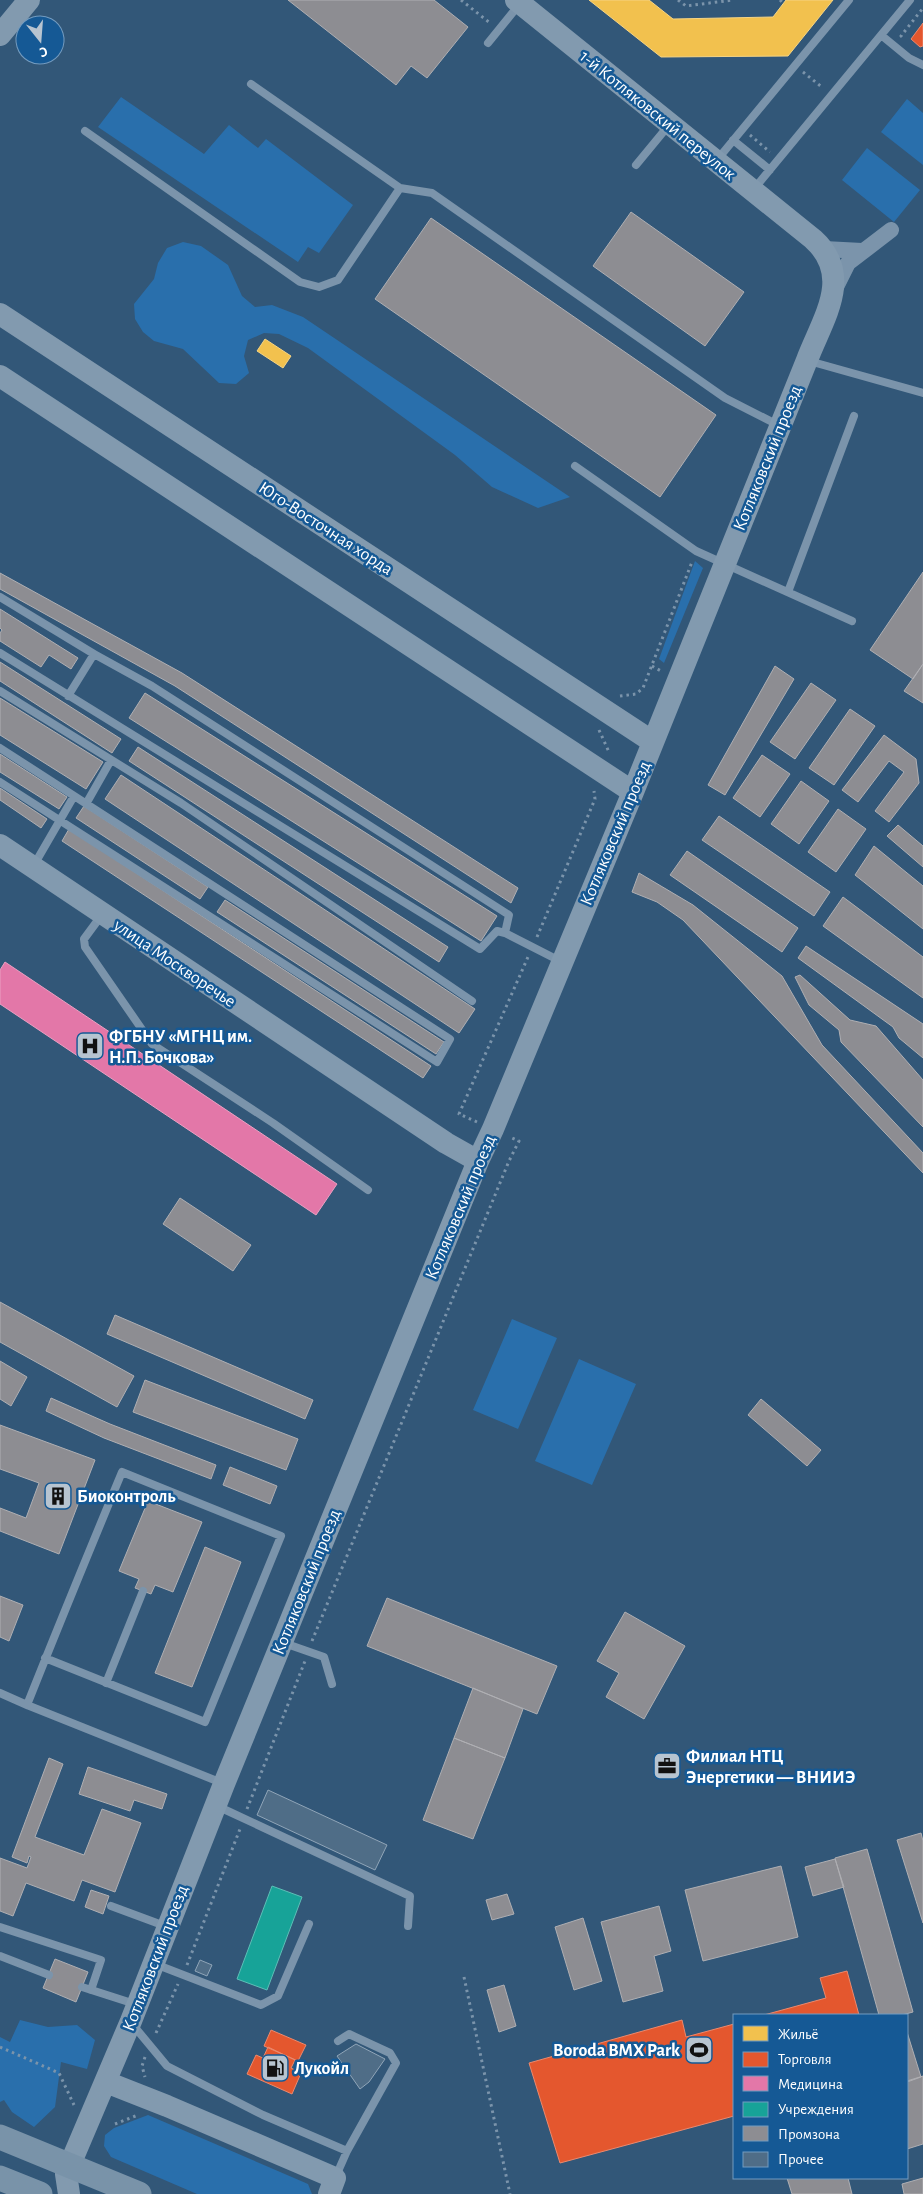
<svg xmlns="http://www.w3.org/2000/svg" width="923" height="2194" viewBox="0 0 923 2194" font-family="'Alegreya Sans',sans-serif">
  <rect width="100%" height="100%" fill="#325778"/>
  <!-- green -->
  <path fill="#296fac" d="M121,97l83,57 25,-29 29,23 8,-9 87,66 -34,48 -11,-6 -10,15 -200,-135z
    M907,99l16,14v52l-42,-33z
    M867,148l53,42 -26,32 -52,-42z
    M183,242l18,4 27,19 14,31 13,11 17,-2 31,12 267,180 -32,11 -46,-21 -37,-32 -147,-107 -29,-14 -15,-1 -16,7 -4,16 5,17 -13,11 -17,-1 -36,-34 -29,-8 -11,-9 -8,-13 -1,-15 20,-25 4,-16 9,-15z
    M695,561l8,7 -39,95 -5,-4z
    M512,1319l45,19 -39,91 -45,-19z
    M579,1359l57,25 -44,101 -57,-24z
    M20,2020l28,7 29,-2 18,15 -8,29 -26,-7 -6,45 -21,20 -22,-15 -8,-12 -4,2v-65l10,5z
    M148,2115l160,69 4,10h-115l-86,-37 -7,-11 1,-11 9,-7z"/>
  <!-- homes -->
  <path fill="#f2c14e" stroke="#f6d483" d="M589,0h60l24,19 100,-2 13,-17h47l-45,56 -127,1z
    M265,339l26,17 -8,12 -26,-17z"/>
  <!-- shops -->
  <path fill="#e4572e" stroke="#ec896d" d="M923,23v23l-3,1 -9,-8z
    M847,1971l12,44h-95l62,-17 -6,-20z
    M682,2020l4,17 48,-13v92l-174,47 -31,-100z
    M271,2030l35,15 -8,16 -34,-15z
    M268,2047l27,13 -4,8 10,5 -9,21 -45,-20 9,-19 7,3z"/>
  <!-- health -->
  <path fill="#e377a8" stroke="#eba0c2" d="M5,962l332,222 -21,31 -316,-211v-34z"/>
  <!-- public -->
  <path fill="#17a398" stroke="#5dbfb7" d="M272,1886l30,11 -35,93 -30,-11z"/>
  <!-- industry -->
  <path fill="#8d8d92" stroke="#afafb3" d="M288,0h146l34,27 -41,51 -16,-12 -15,19z
    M631,212l113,80 -39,54 -112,-80z
    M431,218l285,197 -56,82 -285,-198z
    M923,572v92l-10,15 -43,-29z
    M0,573l182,100 336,215 -7,15 -336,-217 -175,-97z
    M0,609l78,49 -7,11 -22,-14 -8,12 -41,-26v-8l2,-3 -2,-2z
    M0,662l121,77 -9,14 -112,-72z
    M923,664v39l-19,-12z
    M775,666l19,13 -69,116 -17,-10z
    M811,683l25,17 -41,59 -25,-17z
    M145,693l352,223 -16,25 -352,-223z
    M0,698l103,64 -17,27 -86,-54z
    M850,709l25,17 -41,59 -25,-17z
    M884,735l32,24 3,24 -30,39 -14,-11 29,-39 -15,-11 -31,41 -16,-12z
    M138,747l310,200 -9,15 -310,-201z
    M0,754l67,43 -8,12 -59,-37z
    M762,755l28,19 -30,43 -27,-19z
    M121,775l354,234 -16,24 -354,-234z
    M801,781l28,20 -30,43 -28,-20z
    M0,788l47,31 -6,9 -41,-28z
    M84,806l124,81 -8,12 -124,-81z
    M838,809l28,20 -30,43 -28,-20z
    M719,816l111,76 -16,24 -112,-76z
    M898,825l25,21v21l-36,-31z
    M69,829l362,237 -8,12 -361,-237z
    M874,846l49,40v43l-68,-54z
    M687,851l111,77 -16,24 -112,-77z
    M639,873l54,32 89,71 40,69 101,108v20l-240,-253 -26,-18 -25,-10z
    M843,897l80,60v41l-100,-72z
    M225,900l219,142 -8,12 -219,-142z
    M806,946l117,78v34l-24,-20 -6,-11 -95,-69z
    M800,975l50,45 26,6 47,54v47l-82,-85 -2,-12 -30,-25 -14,-28z
    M180,1198l71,47 -18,26 -70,-47z
    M0,1302l134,74 -17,31 -117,-65z
    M115,1315l198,85 -8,19 -198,-85z
    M0,1361l27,16 -16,29 -11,-7z
    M145,1380l153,59 -12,31 -153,-58z
    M51,1398l59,26 106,41 -5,14 -107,-41 -58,-27z
    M761,1399l60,51 -14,16 -59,-51z
    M0,1425l95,35 -36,94 -59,-23v-23l26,10 13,-35 -39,-14z
    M230,1467l47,19 -7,18 -47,-19z
    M148,1501l54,21 -29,70 -18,-7 -4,9 -16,-6 4,-9 -20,-8z
    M205,1547l36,15 -49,125 -37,-14z
    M0,1596l23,9 -14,36 -9,-4z
    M387,1598l170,68 -20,48 -170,-68z
    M625,1612l60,34 -41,73 -38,-22 13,-24 -22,-12z
    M473,1688l50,21 -18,49 -51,-20z
    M454,1738l51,20 -32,81 -50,-19z
    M49,1758l14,6 -28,73 49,18 18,-46 39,14 -26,69 -33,-12 -8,21 -48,-18 -13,33 -13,-5v-53l27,10 4,-11 -2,-1 -2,7 -15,-6z
    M88,1767l79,27 -5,15 -28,-9 -4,11 -51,-17z
    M921,1833l2,8v82l-26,-83z
    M867,1849l46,163 -11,3h-23l-44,-157z
    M835,1859l9,28 -31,9 -8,-29z
    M781,1866l17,71 -95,24 -18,-71z
    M91,1890l18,6 -6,18 -18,-7z
    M507,1894l7,20 -22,6 -6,-20z
    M659,1906l12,45 -17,5 9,35 -40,11 -22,-80z
    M583,1918l19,63 -28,9 -19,-63z
    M55,1959l33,13 -12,30 -33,-14z
    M504,1985l12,41 -17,6 -12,-42z
    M907,2032l14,45 -14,5z
    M923,2076v68l-16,5v-68z
    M787,2178h61l4,16h-60z
    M923,2178v16h-19l-2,-10z"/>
  <!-- building -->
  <path fill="#4f6d87" stroke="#90a5b8" d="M268,1790l119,55 -12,25 -118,-55z
    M200,1960l12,5 -5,11 -12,-5z
    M356,2044l29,15 -16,23 -9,7 -23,-33z"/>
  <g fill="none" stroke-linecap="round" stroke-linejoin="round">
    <!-- path -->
    <path stroke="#7b94ab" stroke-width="3" stroke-dasharray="2.5 4" stroke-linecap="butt" d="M461,0l29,23
      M678,0l8,6 47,-6
      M780,0l3,3
      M902,37l-1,-1 22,-28
      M803,72l20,16
      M750,135l20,17
      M652,666l9,5
      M620,696l16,-2 7,-6 49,-126
      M599,730l10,22
      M537,937l58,-138 -1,-8
      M477,1122l-18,-8 69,-157
      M312,1641l197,-480 10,-20 -9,-4
      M247,1809l58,-148
      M187,1965l53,-136
      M464,1977l46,217
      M156,2033l22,-49
      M0,2047l59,26 15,32
      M145,2057l-3,9 3,11
      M115,2124l23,-9"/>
    <!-- lane -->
    <path stroke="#7b94ab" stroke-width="8" d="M881,35l28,23 14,7
      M488,43l30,-37
      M251,84l149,104 32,5 293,205 53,27
      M85,131l215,151 19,5 19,-7 62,-92
      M733,140l37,30
      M717,160l132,-160
      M636,165l33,-40
      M754,189l156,-189
      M809,361l114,32
      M575,466l121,85 156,70
      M788,592l66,-176
      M0,597l94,57 58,32 357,229 -4,18
      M0,653l480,296 17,-18 8,2 55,28
      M0,691l181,112 291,198
      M68,696l26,-42
      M0,748l450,291 -13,23 -437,-280
      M86,804l25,-44
      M34,865l40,-69
      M101,916l-17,23 1,8 67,97 121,79 95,67
      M284,1643l40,14 8,27
      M45,1658l160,64 76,-186 -159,-64c-32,77 -64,155 -95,233l195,78
      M106,1683l37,-92
      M0,1693l27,12
      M217,1806l193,90 -2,30
      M111,1906l54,20
      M0,1927l101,33 -10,30
      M0,1956l49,19
      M155,1964l106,41 17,-9 31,-72
      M82,1987l53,17
      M133,2025l34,41 96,49 84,36
      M336,2176l11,-25 49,-88 -6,-10 -41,-19 -11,7"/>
    <!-- street -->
    <path stroke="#7b94ab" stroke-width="16" d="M824,249l38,2
      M834,291l14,-28 43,-33"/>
    <!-- secondary -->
    <path stroke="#829aaf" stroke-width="22" d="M0,35l29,-35
      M0,314l653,428
      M0,376l633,416
      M0,845l446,298 32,18
      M106,2082l61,24 168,72 -6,16
      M69,2194l-3,-20 65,-153 93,-237 254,-623 15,-32 140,-337 174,-432c16,-42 47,-84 6,-121l-297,-239"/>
    <!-- primary -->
    <path stroke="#7993a9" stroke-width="25" d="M0,2137l139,57
      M0,2178l40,16"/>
  </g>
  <!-- icons -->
  <defs>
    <g id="hospital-square" transform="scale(1.4375)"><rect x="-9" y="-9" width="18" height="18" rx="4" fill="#b7c4d0" stroke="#155995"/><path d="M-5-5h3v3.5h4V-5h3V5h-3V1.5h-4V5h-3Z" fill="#111"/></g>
    <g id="building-square" transform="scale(1.4375)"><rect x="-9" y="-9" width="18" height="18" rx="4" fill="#b7c4d0" stroke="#155995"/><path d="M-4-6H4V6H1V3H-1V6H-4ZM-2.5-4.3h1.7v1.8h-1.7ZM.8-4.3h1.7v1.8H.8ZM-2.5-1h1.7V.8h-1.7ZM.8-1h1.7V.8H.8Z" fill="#111"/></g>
    <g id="office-square" transform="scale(1.4375)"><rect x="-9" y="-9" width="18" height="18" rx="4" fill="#b7c4d0" stroke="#155995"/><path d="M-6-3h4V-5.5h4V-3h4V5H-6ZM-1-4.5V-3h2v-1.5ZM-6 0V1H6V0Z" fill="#111"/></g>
    <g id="stadium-square" transform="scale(1.4375)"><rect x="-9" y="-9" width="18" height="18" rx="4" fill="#b7c4d0" stroke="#155995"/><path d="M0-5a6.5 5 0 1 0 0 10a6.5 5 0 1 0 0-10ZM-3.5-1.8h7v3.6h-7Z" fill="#111"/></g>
    <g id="fuel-square" transform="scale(1.4375)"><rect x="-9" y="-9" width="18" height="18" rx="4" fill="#b7c4d0" stroke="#155995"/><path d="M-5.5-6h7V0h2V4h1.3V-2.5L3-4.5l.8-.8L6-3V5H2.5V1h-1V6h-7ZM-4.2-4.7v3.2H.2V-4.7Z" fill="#111"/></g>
  </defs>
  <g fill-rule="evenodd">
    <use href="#hospital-square" x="90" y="1046"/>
    <use href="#building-square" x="58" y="1496"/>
    <use href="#office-square" x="667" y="1766"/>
    <use href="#stadium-square" x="699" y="2050"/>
    <use href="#fuel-square" x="275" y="2068"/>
  </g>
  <g text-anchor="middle" stroke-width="5" stroke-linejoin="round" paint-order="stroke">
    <!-- street labels -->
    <g font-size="18" fill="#fff" stroke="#155995">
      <text transform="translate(658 115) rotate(39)" y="6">1-й Котляковский переулок</text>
      <text transform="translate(767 458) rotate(-68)" y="6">Котляковский проезд</text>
      <text transform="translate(326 528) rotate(33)" y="6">Юго-Восточная хорда</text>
      <text transform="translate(615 833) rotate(-67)" y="6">Котляковский проезд</text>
      <text transform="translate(175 963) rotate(34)" y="6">улица Москворечье</text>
      <text transform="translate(460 1207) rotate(-67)" y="6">Котляковский проезд</text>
      <text transform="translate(306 1582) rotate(-68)" y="6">Котляковский проезд</text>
      <text transform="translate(155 1958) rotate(-69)" y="6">Котляковский проезд</text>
    </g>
    <!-- poi labels -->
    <g font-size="18" font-weight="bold" fill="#fff" stroke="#155995" text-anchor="start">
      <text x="109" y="1042">ФГБНУ «МГНЦ им.<tspan x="109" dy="21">Н.П. Бочкова»</tspan></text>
      <text x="77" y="1502">Биоконтроль</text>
      <text x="686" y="1762">Филиал НТЦ<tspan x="686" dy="21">Энергетики — ВНИИЭ</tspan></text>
      <text x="680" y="2056" text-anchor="end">Boroda BMX Park</text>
      <text x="294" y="2074">Лукойл</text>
    </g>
  </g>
  <!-- legend -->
  <rect x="733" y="2014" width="175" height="165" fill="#155995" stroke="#739bbf"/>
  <rect x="743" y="2026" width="25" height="15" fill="#f2c14e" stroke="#739bbf"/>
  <text x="778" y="2039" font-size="15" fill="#ffffff">Жильё</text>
  <rect x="743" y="2052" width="25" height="15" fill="#e4572e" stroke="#739bbf"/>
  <text x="778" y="2064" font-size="15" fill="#ffffff">Торговля</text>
  <rect x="743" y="2076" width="25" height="15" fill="#e377a8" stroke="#739bbf"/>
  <text x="778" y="2089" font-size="15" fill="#ffffff">Медицина</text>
  <rect x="743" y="2102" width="25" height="15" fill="#17a398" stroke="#739bbf"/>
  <text x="778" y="2114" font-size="15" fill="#ffffff">Учреждения</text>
  <rect x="743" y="2126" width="25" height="15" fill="#8d8d92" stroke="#739bbf"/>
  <text x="778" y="2139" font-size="15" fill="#ffffff">Промзона</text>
  <rect x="743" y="2152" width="25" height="15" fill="#4f6d87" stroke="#739bbf"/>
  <text x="778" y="2164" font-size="15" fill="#ffffff">Прочее</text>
  <!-- north arrow -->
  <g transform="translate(40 40) rotate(163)"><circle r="24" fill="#155995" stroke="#739bbf"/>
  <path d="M0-4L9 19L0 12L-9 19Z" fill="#b7c4d0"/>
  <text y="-8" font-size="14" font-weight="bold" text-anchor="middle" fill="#ffffff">С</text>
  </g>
</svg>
